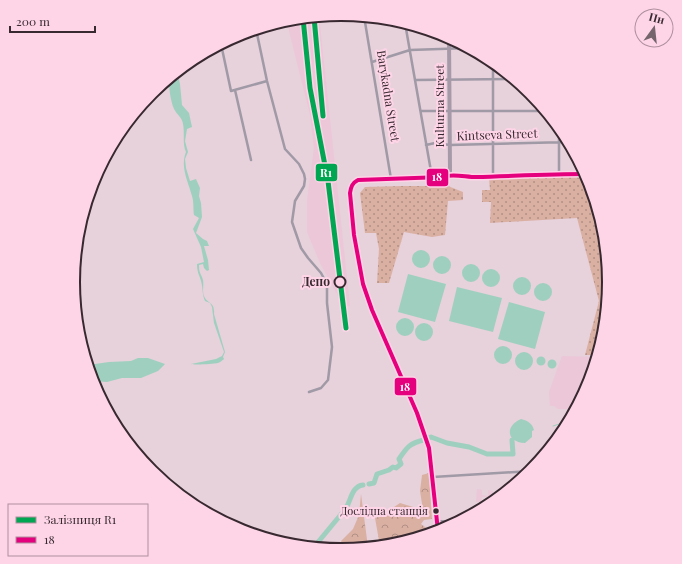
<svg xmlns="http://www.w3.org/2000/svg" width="682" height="564" viewBox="0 0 682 564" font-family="'Playfair Display',serif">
  <defs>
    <pattern id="forest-crowns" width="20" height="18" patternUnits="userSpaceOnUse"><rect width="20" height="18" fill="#dab0a3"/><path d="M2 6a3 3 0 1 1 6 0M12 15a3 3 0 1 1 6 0" fill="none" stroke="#b28f85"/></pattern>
    <pattern id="garden-dots" width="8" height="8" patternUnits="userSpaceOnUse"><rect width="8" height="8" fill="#dab0a3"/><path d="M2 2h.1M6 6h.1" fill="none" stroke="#b28f85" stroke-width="1.8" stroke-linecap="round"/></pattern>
  </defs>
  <rect width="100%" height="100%" fill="#e7d1db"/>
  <!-- built -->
  <path fill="#ebc7d8" d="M319,16l31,290 -6,1 -24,-44 -13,-31v-32l7,-52 -4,-33 -21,-84 -1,-11z
    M562,356l35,1 -8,28 -13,24h-18l-4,-3h-4l-1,-14z
    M477,489l5,1v5l6,1v-6l5,1 -1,12h-5v-6h-5l-1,5h-5z"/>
  <!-- forest -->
  <path fill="url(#forest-crowns)" d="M429,473l3,46 -8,1 -3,4 12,9 -40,12 -13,1 -5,-28 14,-4 2,-5 9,-6 23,7 -3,-19 2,-16z
    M361,494l7,53 -25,3 -2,-9 12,-12 6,-14z"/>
  <!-- garden -->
  <path fill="url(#garden-dots)" d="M489,177h98l17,53 5,52 -5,53 -7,20h-12l14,-54 -22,-83 -87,5 1,-21h-9v-12h8z
    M401,186h47l15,6v8l-15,1 -3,34 -13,2 -28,-5 -15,51h-12l2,-34 -3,-16h-11l-5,-40 5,-6z"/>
  <!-- water -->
  <path fill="#9fd0bf" d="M177,71l3,13 2,21 7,8 3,14 -5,2 -2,12 3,11 -3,7 1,9 4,13 6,-2 4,9 -1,8 2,7 1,14 -6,16 7,6 4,2 2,5h-5l4,14 1,10 -2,1 -3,-3 -1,-4 -4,1c0,9 2,8 4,15 1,5 -1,11 1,16 4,9 11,5 10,18l11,38 -2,5 1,2c-1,1 -5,4 -6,4 -4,1 -24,2 -27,1l25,-5 6,-3 2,-4 -10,-29 -2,-16 -2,-4 -5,-2c-3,-7 -2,-13 -4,-20 -2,-7 -4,-9 -4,-17l7,-2 -3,-15 -8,-18 6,-11 -5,-3c-1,-6 0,-13 -2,-19 -4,-15 -12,-29 -6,-44 -4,-9 -1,-18 -3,-28 -1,-7 -6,-9 -9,-15 -4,-10 -5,-21 -5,-31z
    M412 259a9 9 0 1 1 18 0a9 9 0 1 1-18 0Z
    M433 265a9 9 0 1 1 18 0a9 9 0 1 1-18 0Z
    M462 273a9 9 0 1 1 18 0a9 9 0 1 1-18 0Z
    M482 278a9 9 0 1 1 18 0a9 9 0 1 1-18 0Z
    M408,274l38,10 -11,38 -37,-10z
    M513 286a9 9 0 1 1 18 0a9 9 0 1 1-18 0Z
    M534 292a9 9 0 1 1 18 0a9 9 0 1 1-18 0Z
    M457,287l45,11 -9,34 -44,-11z
    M509,302l36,10 -10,37 -37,-10z
    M396 327a9 9 0 1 1 18 0a9 9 0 1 1-18 0Z
    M415 332a9 9 0 1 1 18 0a9 9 0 1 1-18 0Z
    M494 355a9 9 0 1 1 18 0a9 9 0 1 1-18 0Z
    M515 361a9 9 0 1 1 18 0a9 9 0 1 1-18 0Z
    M536.5 361a4.5 4.5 0 1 1 9 0a4.5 4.5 0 1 1-9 0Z
    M138,358h10l17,6 -7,7 -17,7h-19l-15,4 -15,-1 -4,-16 21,-3 22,-1z
    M547.5 364a4.5 4.5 0 1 1 9 0a4.5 4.5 0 1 1-9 0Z
    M521,419c7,2 11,4 13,11l-2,1v6l-7,6c-19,-1 -20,-17 -4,-24z"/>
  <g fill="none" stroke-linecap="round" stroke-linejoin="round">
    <!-- stream -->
    <path stroke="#9fd0bf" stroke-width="1" d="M553,426l16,-5"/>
    <!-- river -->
    <path stroke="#9fd0bf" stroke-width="5" d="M428,438l3,-1 16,6 22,4 18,7h26l-1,-14
      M369,484l5,-1 3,-9 12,-4 4,-3 3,1 5,-4 -2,-5c8,-12 11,-16 25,-19
      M346,508c5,-8 6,-22 17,-23
      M314,547l29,-35"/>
    <!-- street -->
    <path stroke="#a099a6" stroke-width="2.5" d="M364,16l27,163
      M405,23l27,154
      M256,29l11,52 18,68 14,15 5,10 1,5 -1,7 -9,15 -3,21 9,26 7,10 13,15 6,11v19l5,44 -4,33 -7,8 -12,4
      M221,44l10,47 36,-10
      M372,62l38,-12 59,-2
      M493,62v113
      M415,80l99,-1
      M235,90l16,70
      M421,111h124
      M426,145l9,-2 15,2 119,-3
      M559,174v-46
      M448,175c17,3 33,1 50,0 29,0 59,-1 88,-1
      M433,477l98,-6
      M437,521l21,1"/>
    <!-- primary -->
    <path stroke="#a69aa9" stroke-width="4" d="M438,531l-9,-83 -12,-35 -45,-103 -9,-26 -9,-49 -4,-42c1,-6 2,-10 8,-13l85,-3 5,-2 2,-4 -1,-133"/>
    <!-- bus-1 casing -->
    <g stroke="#fed5e7" stroke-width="7">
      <path id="bus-1" d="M438,531l-9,-83 -12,-35 -45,-103 -9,-26 -9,-49 -4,-42c1,-6 2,-10 8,-13l85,-3c8,-4 23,0 33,0 37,-1 73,-3 110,-3"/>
    </g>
    <!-- bus-1 -->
    <use href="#bus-1" stroke="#e5007d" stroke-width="4"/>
    <!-- rail-1 casing -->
    <g stroke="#fed5e7" stroke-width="8">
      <path id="rail-1" d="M314,17l9,99
        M303,18l7,70 18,93 18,147"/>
    </g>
    <!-- rail-1 -->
    <use href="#rail-1" stroke="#00a651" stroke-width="5"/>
  </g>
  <!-- markers -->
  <circle fill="#fed5e7" stroke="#382930" stroke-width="2" cx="340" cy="282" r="5.5"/>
  <circle fill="#382930" stroke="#fed5e7" stroke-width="1.5" cx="436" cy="511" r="3.5"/>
  <g text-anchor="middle" stroke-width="4" stroke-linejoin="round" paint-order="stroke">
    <!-- bus labels -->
    <g font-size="11" fill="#382930" stroke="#fed5e7" text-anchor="end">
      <text x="428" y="515">Дослідна станція</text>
    </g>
    <!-- street labels -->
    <g font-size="12" fill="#382930" stroke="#fed5e7">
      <text transform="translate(388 96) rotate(81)" y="4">Barykadna Street</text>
      <text transform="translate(440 106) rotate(-90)" y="4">Kulturna Street</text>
      <text transform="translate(497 135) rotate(-2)" y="4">Kintseva Street</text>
    </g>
    <!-- stop labels -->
    <g font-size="12" font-weight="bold" fill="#382930" stroke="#fed5e7" text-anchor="end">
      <text x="330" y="286">Депо</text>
    </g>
  </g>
  <!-- crop -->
  <path d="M0 0H682V564H0ZM80 282a261 261 0 1 1 522 0a261 261 0 1 1-522 0Z" fill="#fed5e7" fill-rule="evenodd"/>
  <path fill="none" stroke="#382930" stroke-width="2" d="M80 282a261 261 0 1 1 522 0a261 261 0 1 1-522 0Z"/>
  <g stroke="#fed5e7" stroke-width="1.5">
    <rect x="315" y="163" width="23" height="19" rx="4" fill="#00a651"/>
    <rect x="426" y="168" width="23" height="19" rx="4" fill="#e5007d"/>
    <rect x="394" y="377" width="23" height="19" rx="4" fill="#e5007d"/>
  </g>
  <g font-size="11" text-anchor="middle" font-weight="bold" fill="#fff">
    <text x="326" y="177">R1</text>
    <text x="437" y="181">18</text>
    <text x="405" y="391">18</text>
  </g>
  <!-- legend -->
  <rect x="8" y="504" width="140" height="52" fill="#fed5e7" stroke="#af909e"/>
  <rect x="16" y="517" width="20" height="6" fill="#00a651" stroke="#af909e"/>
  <text x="44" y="524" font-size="12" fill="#382930">Залізниця R1</text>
  <rect x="16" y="537" width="20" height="6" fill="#e5007d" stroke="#af909e"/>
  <text x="44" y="544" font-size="12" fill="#382930">18</text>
  <!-- north arrow -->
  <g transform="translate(654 28) rotate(15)"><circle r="19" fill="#fed5e7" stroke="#af909e"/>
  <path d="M0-3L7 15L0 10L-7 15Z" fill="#75646c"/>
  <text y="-6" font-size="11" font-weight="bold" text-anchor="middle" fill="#382930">Пн</text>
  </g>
  <!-- scale -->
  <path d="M10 26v6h85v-6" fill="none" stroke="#382930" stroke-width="2"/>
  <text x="16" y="26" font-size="12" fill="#382930" stroke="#fed5e7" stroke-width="3" paint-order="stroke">200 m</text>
</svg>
